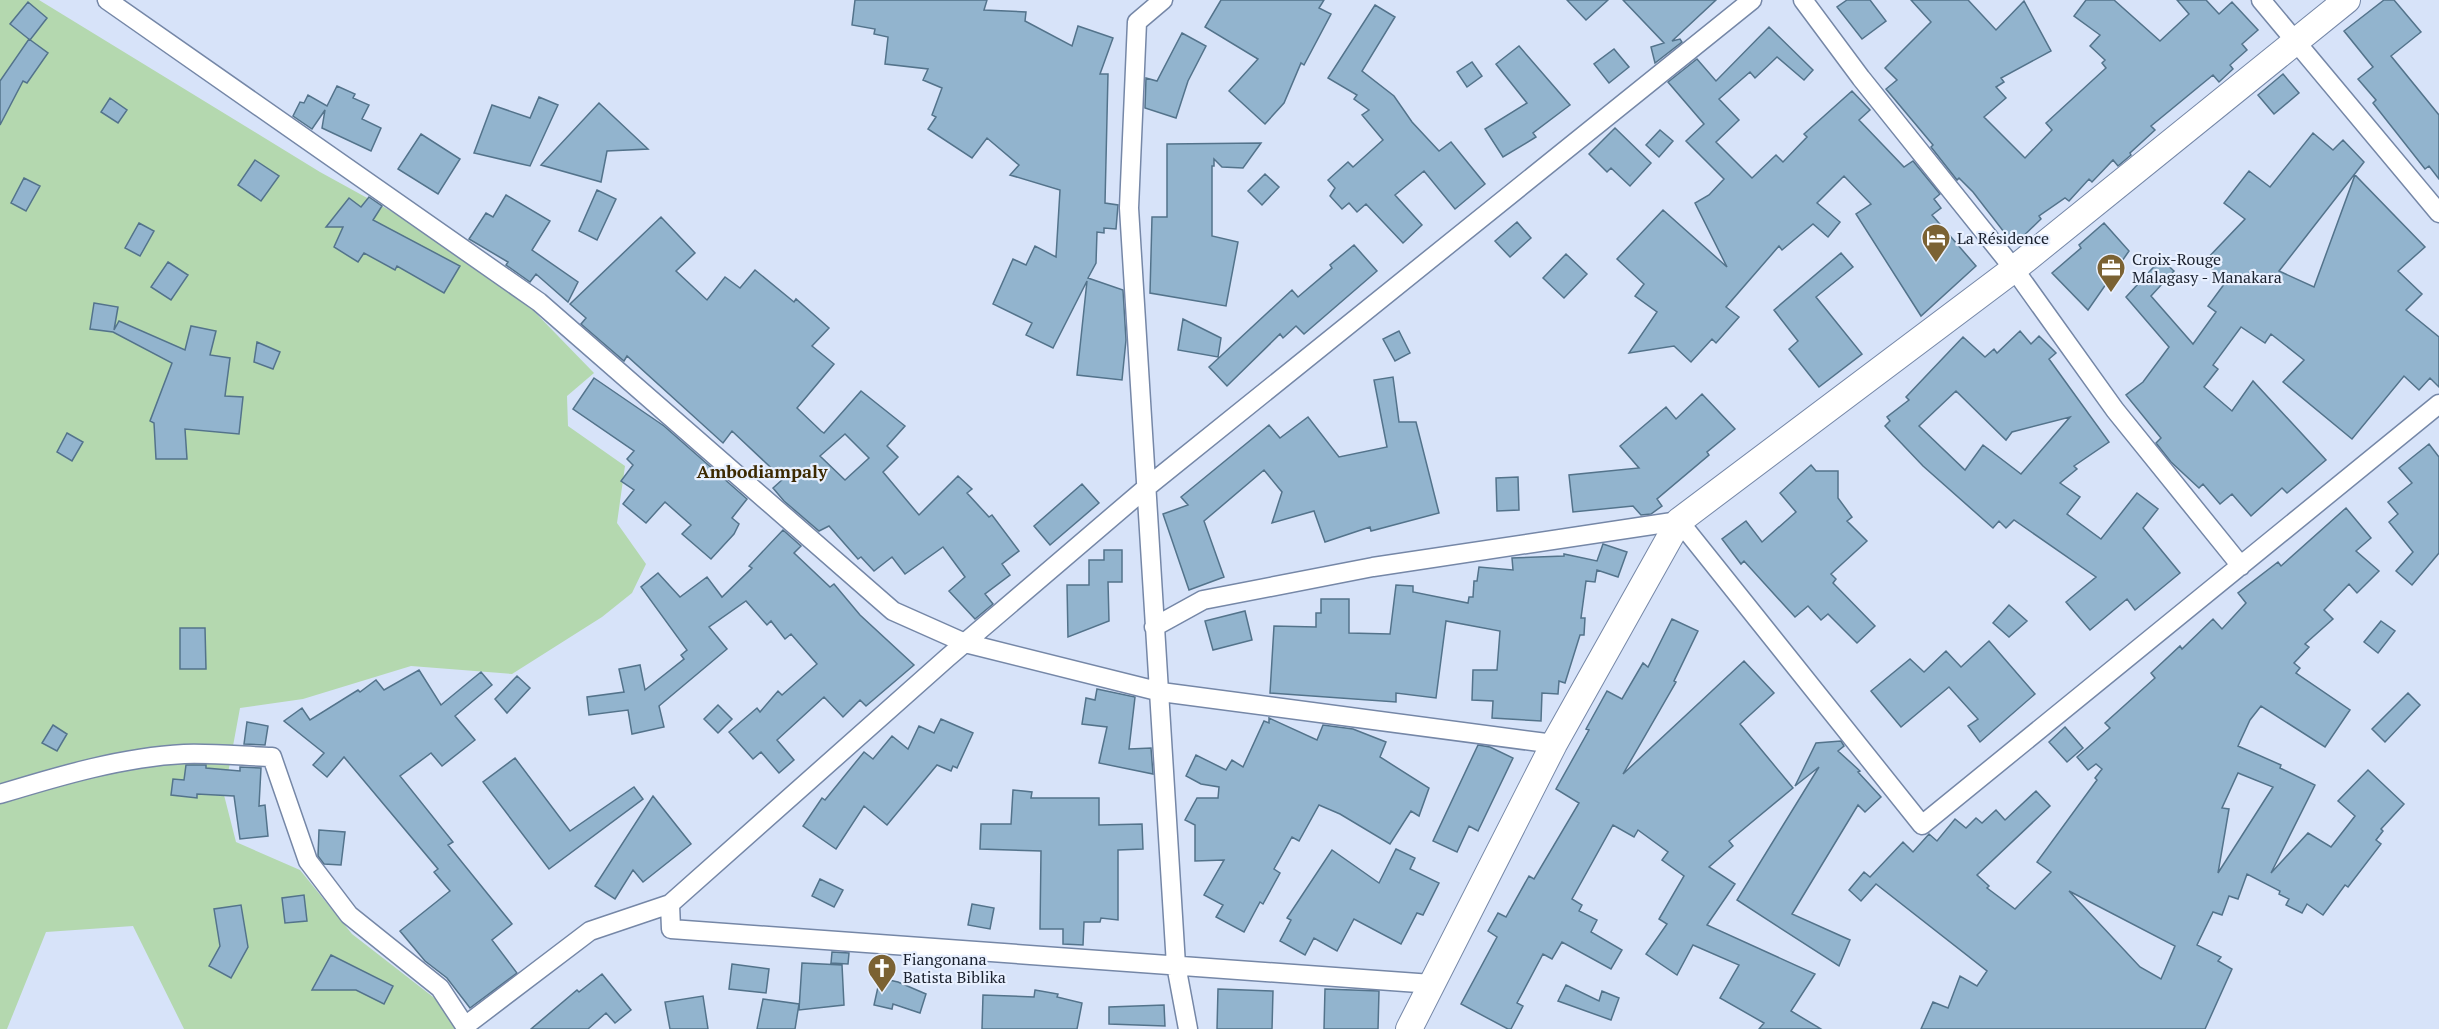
<svg xmlns="http://www.w3.org/2000/svg" width="2439" height="1029" viewBox="0 0 2439 1029" font-family="'PT Serif',serif">
  <rect width="100%" height="100%" fill="#d7e3f9"/>
  <!-- green -->
  <path fill="#b4d8af" d="M0,0h39l281,172 89,49 115,80 70,72 -27,23 1,30 57,40 -8,57 29,41 -14,29 -30,24 -90,57 -101,-8 -108,33 -63,9 -16,87 12,47 64,28 52,64 94,73 11,22h-273l-51,-103 -87,6 -39,97h-7z"/>
  <!-- building -->
  <path fill="#92b4ce" stroke="#53738b" stroke-width="1.5" fill-rule="evenodd" d="M855,0h132l-3,10 42,2 -1,9 47,25 6,-20 35,12 -13,36h8l-3,129 13,2 -2,24 -12,-1v5l-7,-1 -1,31 -8,15 35,12 3,50 -4,40 -45,-5 10,-94 -34,67 -27,-13 6,-12 -39,-19 20,-45 13,6 9,-19 21,11 4,-67 -50,-15 9,-10 -32,-27 -15,20 -44,-29 8,-12 -4,-2 10,-27 -19,-8 5,-11 -43,-5 3,-27 -14,-3 1,-5 -23,-4z
    M1221,0h103l-5,8 12,6 -27,51 -3,-2 -17,40 -19,21 -36,-33 29,-32 -53,-32z
    M1567,0h41l-22,20z
    M1623,0h93l-44,41 8,-2 2,3 -27,21 -4,-16 13,-4z
    M1847,0h23l16,21 -24,18 -25,-32z
    M1911,0h57l28,30 28,-29 27,50 -50,27 3,4 -8,5 10,11 -22,19 41,41 27,-28 -6,-7 60,-55 -4,-5 3,-3 -15,-14 10,-11 -26,-19 12,-16h28l46,41 29,-27 -12,-14h29l13,14 13,-12 26,28 -16,14 5,6 -17,15 3,4 -14,13 -6,-7 -62,51 4,4 -25,23 1,2 -13,11 -5,-6 -21,22 -3,-3 -20,22 -4,-3 -26,18 2,3 -27,26 -41,-53 -14,-14 -2,2 -26,-33 2,-2 -47,-56 11,-9 -12,-12 46,-46z
    M2384,0h10l27,32 -30,24 48,59v64l-10,-13 -4,3 -52,-66 3,-3 -18,-21 15,-12 -29,-36z
    M28,2l19,16 -17,22 -20,-16z
    M1375,5l20,12 -33,54 32,25 18,26 27,29 12,-9 34,42 -30,25 -31,-38 -29,24 27,30 -19,18 -37,-39 -9,8 -8,-9 -7,6 -12,-13 5,-8 -7,-8 20,-18 5,5 30,-27 -21,-25 7,-5 -15,-11 3,-4 -29,-17z
    M1769,27l44,43 -9,10 -27,-23 -22,21 -5,-6 -31,27 20,21 -23,22 36,36 24,-23 7,7 24,-25 -3,-3 48,-43 18,19 -11,10 45,47 9,-6 27,33 -6,5 7,9 -9,7 44,51 -55,50 -65,-102 15,-10 -27,-28 -27,27 23,19 -12,15 -15,-13 -31,26 -3,-4 -53,61 13,10 -23,26 -4,-4 -21,23 -17,-16 -45,7 28,-41 -22,-16 9,-12 -27,-25 46,-49 64,57 -32,-64 14,-8 15,-16 -38,-38 18,-17 -36,-42 29,-23 19,22z
    M1182,33l24,13 -18,35 -12,37 -31,-10 1,-30 11,3z
    M29,39l19,14 -21,30 -4,-2 -23,44v-44z
    M1519,46l51,59 -37,28 3,4 -33,20 -18,-28 42,-26 -31,-39z
    M1614,49l15,18 -20,16 -15,-19z
    M1472,62l10,14 -15,11 -10,-15z
    M2283,74l16,19 -25,21 -16,-19z
    M337,86l18,8 -2,4 16,7 -7,14 19,9 -10,23 -49,-23 3,-18 -13,19 -19,-13 7,-14 4,1 4,-8 19,11z
    M539,97l19,8 -28,61 -56,-13 18,-48 38,13z
    M110,98l17,12 -9,13 -17,-11z
    M599,103l49,46 -41,2 -6,31 -60,-17z
    M1615,128l36,35 -21,23 -19,-18 -4,4 -18,-18z
    M1660,130l13,11 -14,16 -13,-12z
    M2313,133l20,17 10,-10 21,22 -85,109 35,16 41,-112 70,72 -27,24 24,23 -16,16 33,27v50l-9,-9 -11,12 -15,-14 -52,63 -69,-57 21,-22 -33,-26 -6,9 -24,-16 -28,38 5,4 -14,18 28,24 21,-30 73,79 -39,33 -5,-5 -31,28 -19,-22 -12,10 -17,-20 -4,4 -28,-26 -15,-19 5,-5 -35,-43 17,-13 26,-35 -43,-50 35,-38 13,12 -23,25 42,48 23,-32 -8,-6 17,-23 -21,-21 41,-43 -21,-16 25,-32 21,16z
    M421,134l39,25 -22,35 -40,-25z
    M1261,143l-18,25 -21,-1 -8,-8v7h-2v70l26,6 -12,64 -76,-13 2,-76h15v-73z
    M255,160l24,16 -18,25 -23,-16z
    M1265,174l14,13 -17,18 -14,-14z
    M24,178l16,8 -14,25 -15,-8z
    M597,190l19,9 -19,41 -18,-9z
    M506,195l44,26 -18,29 46,32 -10,20 -32,-28 -6,8 -24,-17 2,-3 -39,-23 17,-26 7,4z
    M369,197l13,9 -9,14 87,46 -16,27 -47,-27 -2,4 -31,-17 -6,9 -24,-15 9,-20h-17l23,-29 12,9z
    M661,217l34,36 -19,18 31,29 18,-23 15,11 15,-18 39,32 2,-3 33,29 -17,18 22,18 -37,44 24,23 3,2 37,-42 44,35 -18,20 11,11 -15,15 36,43 39,-39 14,13 -5,4 22,24 3,-2 27,36 -17,13 8,11 -25,19 8,10 -18,15 -26,-28 16,-14 -22,-30 -38,27 -13,-17 -18,14 -13,-14 -3,2 -29,-33 -10,5 -35,-30 -11,-13 10,-9 -51,-48 -9,12 -96,-87 -3,5 -43,-37 5,-6 -16,-14zM845,434l24,24 -24,22 -25,-24z
    M1517,222l14,16 -21,19 -15,-16z
    M139,223l15,8 -14,25 -15,-8z
    M2104,223l25,28 -41,59 -36,-37 29,-25 -2,-3z
    M1354,245l23,26 -73,63 -8,-8 -13,12 -3,-4 -53,52 -18,-19 83,-77 6,7 34,-29 -2,-3z
    M1841,253l12,14 -37,30 46,57 -43,33 -30,-38 9,-8 -24,-31z
    M1566,254l21,20 -23,24 -21,-20z
    M168,262l20,13 -17,25 -20,-13z
    M94,303l24,4 -4,23 5,-9 66,29 6,-24 25,5 -6,24 20,3 -5,38 18,1 -4,37 -54,-5 2,30h-31l-2,-36 -4,-2 22,-58 -59,-31 -23,-3z
    M1183,319l38,19 -3,19 -40,-7z
    M1399,331l11,22 -15,8 -12,-22z
    M2020,331l11,13 8,-8 17,17 -7,6 60,83 -35,24 3,3 -17,14 20,14 -13,17 34,25 36,-46 21,16 -15,19 37,45 -45,37 -8,-11 -37,31 -24,-28 30,-25 -82,-57 -8,8 -7,-7 -6,7 -70,-62 -38,-40 5,-5 -3,-4 22,-17 -3,-3 57,-60 22,20 9,-8 3,4zM1956,391l50,49 6,-8 58,-15 -49,57 -38,-29 -18,25 -46,-44z
    M257,342l23,10 -7,17 -19,-7z
    M1393,377l6,45h17l23,91 -68,18 -1,-4 -45,15 -11,-31 -42,12 10,-31 -18,-22 -60,51 20,56 -35,13 -26,-76 25,-9 -7,-8 88,-72 11,13 28,-21 31,40 48,-10 -13,-67z
    M594,378l70,48 83,73 -15,19 7,6 -5,10 -23,25 -29,-25 9,-9 -26,-23 -19,21 -23,-19 11,-14 -13,-9 12,-16 -6,-6 7,-8 -61,-42z
    M1702,394l33,35 -28,23 2,3 -52,44 5,7 -11,8 -10,1 -8,-9 -60,6 -4,-37 70,-7 -19,-22 46,-39 10,12z
    M67,433l16,9 -11,19 -15,-9z
    M2429,444l10,13v96l-27,32 -16,-14 17,-19 -24,-30 9,-8 -10,-12 24,-19 -13,-15z
    M1811,465l5,6h22v27l14,19 -5,4 20,20 -36,33 5,5 -3,4 42,43 -18,17 -29,-29 -7,6 -13,-14 -13,11 -51,-56 -3,3 -19,-25 24,-18 16,21 34,-30 -16,-19z
    M1518,477l1,33 -22,1 -1,-33z
    M1082,484l17,19 -49,42 -16,-19z
    M2346,508l25,30 -15,13 23,20 -22,22 -8,-9 -25,26 9,9 -28,25 4,3 -15,16 6,5 -4,5 54,37 -25,37 -64,-41 -11,14 -12,26 43,19 -1,3 35,17 -44,88 37,-40 23,14 24,-31 -17,-15 30,-31 36,34 -23,25 2,2 -7,9 5,4 -33,43 -3,-2 -22,30 -16,-11 -5,9 -16,-8 3,-6 -10,-5 1,-3 -33,-17 -9,25 -9,-3 -7,19 -9,-3 -16,33 24,12 -3,4 14,8 -27,60h-284l12,-27 15,6 12,-32 17,10 10,-15 -111,-87 -15,17 -12,-11 15,-18 6,5 33,-35 10,10 16,-18 8,7 18,-22 11,9 10,-10 6,5 14,-13 9,10 31,-29 14,15 -73,69 12,11 -2,2 28,21 36,-37 -14,-10 60,-82 -2,-2 7,-9 -6,-5 -8,6 -11,-13 33,-29 -5,-5 50,-45 -4,-5 29,-27 2,3 31,-30 9,10 24,-26 -8,-10 40,-31 3,4zM2238,773l35,14 -55,86 11,-64 -7,-1zM2069,891l106,55 -14,33 -21,-12z
    M783,530l18,16 -7,7 36,34 4,-3 26,31 54,50 -48,41 -6,-6 -17,17 -19,-20 -47,43 17,20 -15,13 -18,-21 -8,7 -24,-27 28,-24 3,4 18,-21 4,4 35,-31 -26,-30 -6,5 -14,-18 -4,4 -21,-24 -37,26 18,22 -68,57 5,21 -32,7 -4,-24 -39,5 -2,-18 37,-5 -5,-23 21,-4 5,25 39,-31 -3,-4 6,-5 -46,-63 17,-14 22,24 27,-20 15,20 30,-29 -3,-2z
    M1603,544l24,8 -9,25 -21,-7 -2,12 -9,-1 -5,37h4l-1,17h-4l-15,48 -6,-2 -1,13 -16,-1 -1,28 -49,-3 1,-17 -21,-1 1,-30h24l3,-39 -54,-10 -10,77 -40,-5v9l-126,-9 4,-67 42,1v-14h5v-14h28v34l41,1 6,-49 17,1v6l55,11 1,-6h4l1,-16h3l2,-14 34,3 -1,-12 52,-2v-2l33,7z
    M1104,550h18v32h-14l1,39 -41,16 -1,-52h22v-25h15z
    M2009,605l18,16 -18,16 -16,-14z
    M1245,611l7,29 -39,10 -8,-29z
    M1672,619l26,12 -24,50 2,1 -53,92 121,-113 30,32 -34,31 53,64 -64,53 4,5 -24,21 26,17 -28,41 108,49 -24,37 30,18h-62l5,-6 -44,-25 19,-33 -46,-20 -16,30 -31,-21 21,-30 -8,-5 25,-43 -22,-16 6,-8 -30,-22 -4,7 -21,-12 -41,74 10,6 -3,6 18,9 -6,12 31,18 -11,19 -49,-27 -10,17 -9,-5 -26,49 6,3 -12,23h-3l-47,-25 36,-67 -9,-6 10,-18 8,4 23,-41 5,3 45,-76 -23,-14 33,-59 -3,-1 21,-38 15,8 21,-36 5,4z
    M2381,621l14,10 -17,22 -14,-11z
    M180,628h25l1,41h-26z
    M1989,641l46,53 -55,48 -12,-16 10,-7 -29,-32 -48,40 -30,-36 39,-32 14,13 22,-21 15,16z
    M419,670l22,35 40,-33 11,13 -37,31 20,24 -33,26 -11,-13 -31,23 53,66 -5,3 64,79 -20,16 25,33 -47,35 -23,-30 -22,-17 -25,-30 50,-40 -16,-19 4,-3 -94,-112 -17,20 -14,-12 11,-12 -40,-32 18,-13 8,12 48,-30 2,2 16,-12 8,10z
    M517,676l13,12 -23,25 -12,-14z
    M1097,689l38,8 -6,52 22,-1 2,26 -54,-11 8,-36 -25,-3 4,-26 9,2z
    M2408,693l12,12 -35,37 -13,-13z
    M718,705l14,14 -14,14 -14,-14z
    M1269,718l48,22 6,-15 30,4 33,13 -6,15 49,31 -10,28 -8,-5 -21,33 -50,-30 -21,-9 -20,36 -7,-4 -18,32 6,4 -17,31 -3,-2 -16,30 -28,-15 7,-12 -19,-10 20,-35 -29,1v-36l-10,-5 12,-22h21l1,-11 -18,-3 -15,-8 10,-21 30,15 6,-10 11,7 21,-46 5,2z
    M941,719l32,14 -16,35 -4,-2 -2,5 -14,-6 -50,60 -23,-19 -28,43 -33,-23 19,-28 3,2 39,-48 9,7 19,-23 16,13 11,-23 15,7z
    M247,722l21,4 -3,19 -21,-1z
    M53,725l14,9 -10,17 -15,-8z
    M2065,727l18,21 -16,14 -18,-20z
    M1841,741l3,5 -6,5 22,20 -2,1 23,25 -16,15 -7,-7 -66,109 58,26 -11,26 -102,-66 82,-133 -24,19 21,-43z
    M1478,745l12,2 23,11 -35,73 -9,-5 -12,26 -24,-11z
    M515,758l55,73 64,-44 9,12 -94,70 -66,-87z
    M186,765h20v3l34,3v-4l21,1 -2,38 6,-1 3,31 -28,3 -6,-43 -37,-2v4l-26,-3 2,-16 11,1z
    M1013,790l19,2 -1,6h68v27l43,-1 1,25 -25,1v70l-17,-2 -1,4h-16l-1,23 -20,-1v-15h-23l1,-78 -61,-2 1,-25h30z
    M653,796l38,48 -48,38 -10,-12 -18,29 -20,-13z
    M319,830l26,2 -4,33 -17,-1 -6,-8z
    M1396,849l19,9 -5,11 29,14 -16,32 -6,-2 -16,31 -47,-25 -17,32 -23,-13 -9,17 -25,-14 11,-21 -4,-2 45,-68 47,33z
    M820,879l23,11 -9,17 -22,-11z
    M304,895l3,26 -22,2 -3,-25z
    M972,904l22,4 -4,21 -22,-4z
    M241,905l7,42 -17,31 -22,-12 11,-20 -6,-37z
    M832,952l17,1 -1,11 -17,-1z
    M331,955l62,31 -9,18 -28,-14h-44z
    M802,963l40,2 2,40 -45,5z
    M732,964l37,5 -3,24 -37,-4z
    M602,974l29,36 -16,13 -9,-10 -18,16h-57l46,-39 2,2z
    M880,978l18,4 28,12 -6,19 -27,-9 -1,5 -18,-4z
    M1566,985l33,16 3,-10 17,7 -8,22 -53,-19z
    M1218,989l55,2 -1,38h-55z
    M1325,989l54,2 -1,38h-54z
    M1035,990l23,4 -1,3 25,6 -5,26h-95l1,-34 51,2z
    M703,996l5,33h-38l-5,-27z
    M763,999l36,5 -4,25h-38z
    M1164,1005l1,21 -56,-2v-17z"/>
  <g fill="none" stroke-linecap="round" stroke-linejoin="round">
    <!-- street casing -->
    <g stroke="#7587a7" stroke-width="21">
      <path id="street" d="M107,0l432,302 354,309 72,32 196,49 393,52
        M1163,0l-26,22 -8,186 47,757 12,64
        M1803,0l58,78 153,191 101,141 126,156
        M2261,0l178,213
        M1154,627l49,-27 170,-33 306,-46 243,304 517,-421
        M0,794c59,-18 123,-37 184,-40 29,-1 59,2 88,3l36,104 41,54 91,73 25,38 125,-95 80,-27
        M1432,984l-761,-55 -1,-25 277,-246 200,-171 605,-487"/>
    </g>
    <!-- secondary casing -->
    <g stroke="#7587a7" stroke-width="28">
      <path id="secondary" d="M1409,1029l145,-285 125,-223 335,-252 333,-269"/>
    </g>
    <!-- street -->
    <use href="#street" stroke="#fff" stroke-width="18"/>
    <!-- secondary -->
    <use href="#secondary" stroke="#fff" stroke-width="26"/>
  </g>
  <!-- icons -->
  <defs>
    <g id="hotel-pin" transform="scale(1.5)"><path d="M0 17L-7.5 6A9.5 9.5 0 1 1 7.5 6Z" fill="#7b6233" stroke="#e8f0ff"/><path d="M-6-4.5h1.5V1H6V5H4.5V3h-9V5H-6ZM-4 0a1.8 1.8 0 1 1 3.6 0ZM.5 0V-2.5h3Q6-2.5 6 0Z" fill="#fff"/></g>
    <g id="office-pin" transform="scale(1.5)"><path d="M0 17L-7.5 6A9.5 9.5 0 1 1 7.5 6Z" fill="#7b6233" stroke="#e8f0ff"/><path d="M-6-3h4V-5.5h4V-3h4V5H-6ZM-1-4.5V-3h2v-1.5ZM-6 0V1H6V0Z" fill="#fff"/></g>
    <g id="church-pin" transform="scale(1.5)"><path d="M0 17L-7.5 6A9.5 9.5 0 1 1 7.5 6Z" fill="#7b6233" stroke="#e8f0ff"/><path d="M-1.2-6h2.4v3.5h3.3v2.4h-3.3V6h-2.4V-.1h-3.3v-2.4h3.3Z" fill="#fff"/></g>
  </defs>
  <g fill-rule="evenodd">
    <use href="#hotel-pin" x="1936" y="238"/>
    <use href="#office-pin" x="2111" y="268"/>
    <use href="#church-pin" x="882" y="968"/>
  </g>
  <g text-anchor="middle" stroke-width="4.5" stroke-linejoin="round" paint-order="stroke">
    <!-- poi labels -->
    <g font-size="16" fill="#1a212e" stroke="#e8f0ff" text-anchor="start">
      <text x="1957" y="244">La Résidence</text>
      <text x="2132" y="265">Croix-Rouge<tspan x="2132" dy="18">Malagasy - Manakara</tspan></text>
      <text x="903" y="965">Fiangonana<tspan x="903" dy="18">Batista Biblika</tspan></text>
    </g>
    <!-- neighbourhood labels -->
    <g font-size="18" font-weight="bold" fill="#3c2901" stroke="#e8f0ff">
      <text x="762" y="478">Ambodiampaly</text>
    </g>
  </g>
</svg>
